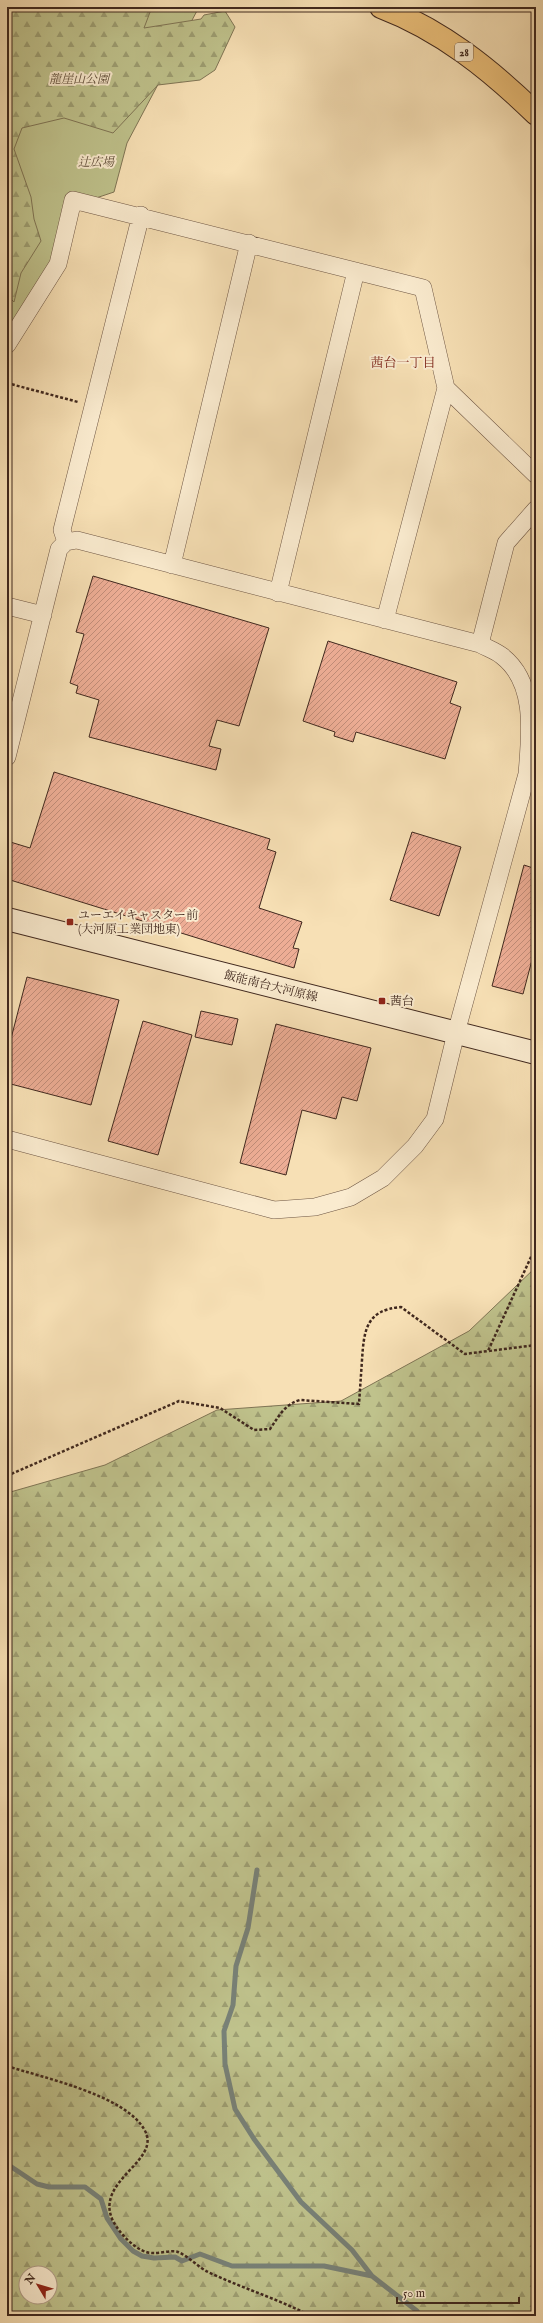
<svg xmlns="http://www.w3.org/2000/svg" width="543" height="2323" viewBox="0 0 543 2323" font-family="'IM FELL English','Noto Serif JP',serif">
  <defs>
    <pattern id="forest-firs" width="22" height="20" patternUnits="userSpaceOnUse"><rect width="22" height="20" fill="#bfc28c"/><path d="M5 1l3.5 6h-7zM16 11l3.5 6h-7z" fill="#9d9e72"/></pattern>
    <pattern id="building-hatch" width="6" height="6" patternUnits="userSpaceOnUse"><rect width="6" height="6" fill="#edad95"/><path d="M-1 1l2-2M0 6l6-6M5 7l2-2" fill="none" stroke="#c18d79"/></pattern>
  </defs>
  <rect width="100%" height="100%" fill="#f7e0b5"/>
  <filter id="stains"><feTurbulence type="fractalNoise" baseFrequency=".005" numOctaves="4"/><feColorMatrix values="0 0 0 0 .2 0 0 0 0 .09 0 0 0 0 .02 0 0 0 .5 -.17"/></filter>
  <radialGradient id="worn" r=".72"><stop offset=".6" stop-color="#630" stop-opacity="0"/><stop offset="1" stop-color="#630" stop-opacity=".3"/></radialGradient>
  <!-- green -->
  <path fill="#bfc28c" stroke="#807555" d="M7,7h192l-72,136 -13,49 -18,6 -27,-6 -20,74 -42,65z"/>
  <!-- forest -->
  <path fill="url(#forest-firs)" stroke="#807555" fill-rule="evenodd" d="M7,7h145l-8,21 57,-9 3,-4 21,-4 10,16 -20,43 -15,10 -42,5 -45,48 -49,-15 -42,10 -8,21 17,48 3,22 7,22 -20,32 -7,29 -7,-7z
    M536,1267v1049h-529v-823l98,-28 112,-55 124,-9 128,-70zM26,2273h24v24h-24z"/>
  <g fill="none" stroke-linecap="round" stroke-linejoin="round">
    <!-- stream -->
    <path stroke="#788177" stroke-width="5" d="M257,1870l-9,58 -12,38 -3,39 -9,26 1,33 10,45 19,30 47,63 51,48 20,26
      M7,2164l30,20 12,3h36l16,12 6,19 14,21 12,12 9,5 12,2 21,-1 7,4 18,-7 32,12h92l48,10 45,35 3,5"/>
  </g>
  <!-- building -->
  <path fill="url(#building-hatch)" stroke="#40281e" d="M93,576l176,52 -30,98 -22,-6 -8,26 12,3 -5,21 -127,-33 10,-37 -23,-7 2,-7 -8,-3 14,-49 -8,-2z
    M328,641l129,41 -7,21 11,4 -16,52 -89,-27 -3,10 -19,-6 1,-4 -32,-11z
    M54,772l216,67 -3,10 9,3 -17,56 43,14 -9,26 6,1 -5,19 -287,-89v-38l23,7z
    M412,832l49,15 -22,69 -49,-16z
    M524,865l12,4v76l-13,49 -31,-8z
    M27,977l92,23 -28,105 -84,-22v-29z
    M201,1011l37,8 -6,26 -37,-8z
    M143,1021l49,14 -34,120 -50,-14z
    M276,1024l95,24 -14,53 -15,-4 -6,22 -34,-9 -16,65 -46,-12z"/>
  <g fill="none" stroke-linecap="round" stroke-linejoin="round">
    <!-- street casing -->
    <g stroke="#6e5644" stroke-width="18">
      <path id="street" d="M7,345l51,-81 15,-64 350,88 23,100
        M172,565l77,-322
        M278,593l78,-322
        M7,606l36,9
        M385,620l61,-232 90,87
        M480,644l26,-101 30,-34
        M7,757l52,-208 7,-7 -4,-12 79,-315
        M7,1139l267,71 41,-3 36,-10 32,-19 32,-32 20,-27 21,-86 71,-259c3,-39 10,-91 -25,-118 -6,-5 -15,-8 -22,-12l-403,-104 -11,2"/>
    </g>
    <!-- secondary casing -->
    <g stroke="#40281e" stroke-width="24">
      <path id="secondary" d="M7,919l529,134"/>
    </g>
    <!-- primary casing -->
    <g stroke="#40281e" stroke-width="24">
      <path id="primary" d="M381,7c60,23 109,62 155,107"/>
    </g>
    <!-- path -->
    <path stroke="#40281e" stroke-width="2.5" stroke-dasharray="3 2" stroke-linecap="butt" d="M7,383l71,19
      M489,1351l47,-6
      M7,1472l4,2 168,-73 41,7 34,22 16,-1c9,-13 15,-25 30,-29l59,4c1,-15 2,-29 3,-44 2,-30 4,-50 39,-53l64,47 23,-3 48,-105
      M7,2066c37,12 117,29 137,63 20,32 -51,51 -31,92 7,13 25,33 41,32 7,0 18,-3 24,-1 10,4 20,15 30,20 34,16 70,27 103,44"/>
    <!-- street -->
    <use href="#street" stroke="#faebcf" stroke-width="17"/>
    <!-- secondary -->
    <use href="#secondary" stroke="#faebcf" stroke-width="22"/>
    <!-- primary -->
    <use href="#primary" stroke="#ecc07a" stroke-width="22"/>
  </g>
  <!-- markers -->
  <g fill="#8f2418" stroke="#faebcf" stroke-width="1.5">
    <rect x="66" y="918" width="8" height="8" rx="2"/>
    <rect x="378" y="997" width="8" height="8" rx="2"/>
  </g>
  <g text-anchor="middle" stroke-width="4" stroke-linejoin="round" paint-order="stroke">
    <!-- shield labels -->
    <rect fill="#faebcf" stroke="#786253" stroke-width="1" x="455" y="43" width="18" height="18" rx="3"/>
    <g font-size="11" font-weight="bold" fill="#40281e">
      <text x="464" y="56">28</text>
    </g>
    <!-- park labels -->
    <g font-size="12" font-style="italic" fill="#604e3a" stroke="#faebcf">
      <text x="79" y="83">龍崖山公園</text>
      <text x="96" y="166">辻広場</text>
    </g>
    <!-- poi labels -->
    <g font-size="12" fill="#40281e" stroke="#faebcf" text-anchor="start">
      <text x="78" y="919">ユーエイキャスター前<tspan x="78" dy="14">(大河原工業団地東)</tspan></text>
      <text x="390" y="1005">茜台</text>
    </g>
    <!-- street labels -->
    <g font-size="12" fill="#40281e" stroke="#faebcf">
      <text transform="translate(271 986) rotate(14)" y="4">飯能南台大河原線</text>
    </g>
    <!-- neighbourhood labels -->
    <g font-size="13" fill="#7a1f14" stroke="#faebcf">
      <text x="403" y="367">茜台一丁目</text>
    </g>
  </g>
  <!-- margin -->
  <rect width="543" height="2323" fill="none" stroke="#f7e0b5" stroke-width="24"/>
  <rect x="8" y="8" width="527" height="2307" fill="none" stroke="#40281e" stroke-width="2"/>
  <rect x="12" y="12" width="519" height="2299" fill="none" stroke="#40281e"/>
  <!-- north arrow -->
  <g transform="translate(38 2285) rotate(308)"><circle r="19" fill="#faebcf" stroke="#b09d88"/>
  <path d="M0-3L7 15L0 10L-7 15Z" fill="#8f2418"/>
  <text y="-6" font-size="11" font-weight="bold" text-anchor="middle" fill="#40281e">N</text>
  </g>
  <!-- scale -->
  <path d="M397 2297v6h122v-6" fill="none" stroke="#40281e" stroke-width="2"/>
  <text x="403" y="2297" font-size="12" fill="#40281e" stroke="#faebcf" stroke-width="3" paint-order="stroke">50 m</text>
  <rect width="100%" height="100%" filter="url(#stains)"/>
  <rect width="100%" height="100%" fill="url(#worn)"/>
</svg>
